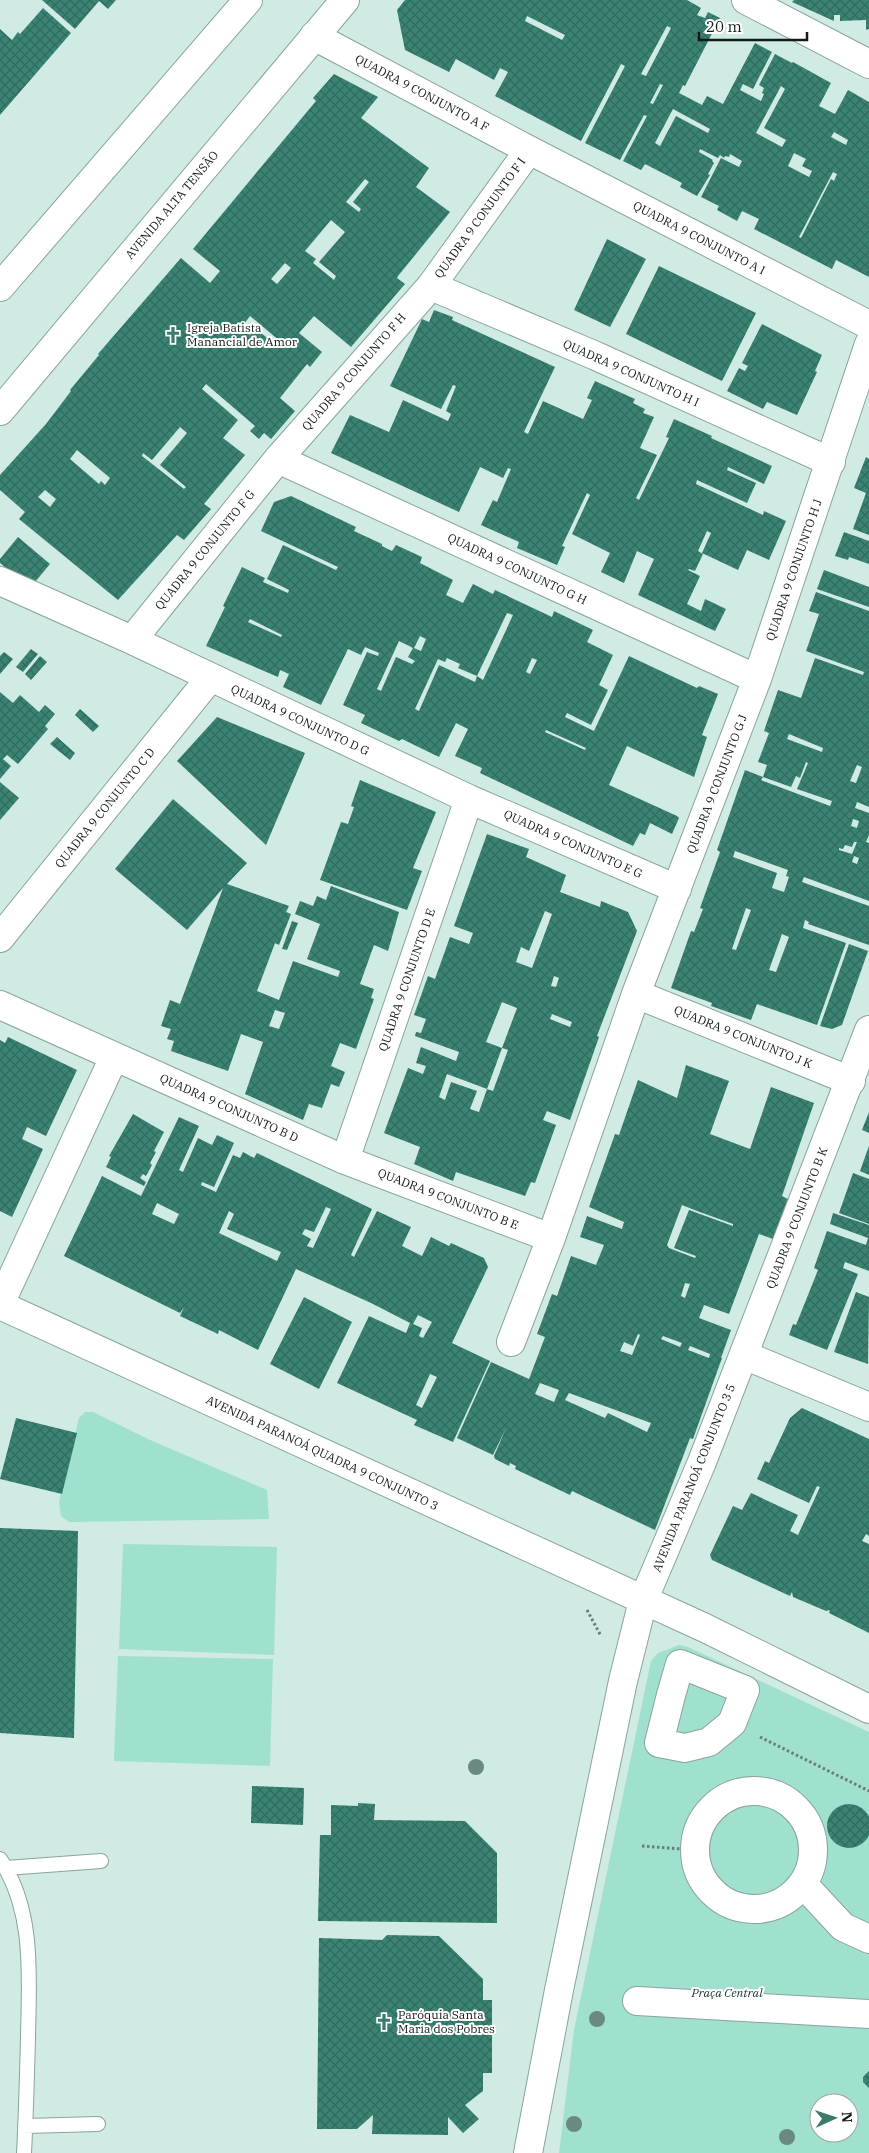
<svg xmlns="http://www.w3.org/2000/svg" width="869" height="2153" viewBox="0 0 869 2153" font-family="'IBM Plex Serif',serif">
  <defs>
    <pattern id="building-cross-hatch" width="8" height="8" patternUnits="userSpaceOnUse" patternTransform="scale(1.25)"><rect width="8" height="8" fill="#3b8473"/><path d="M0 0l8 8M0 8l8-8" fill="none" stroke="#306b5d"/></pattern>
  </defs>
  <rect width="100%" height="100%" fill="#cfebe3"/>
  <!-- park -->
  <path fill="#a0e0ce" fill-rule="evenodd" d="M85,1412h8l57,28 117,50 2,29 -200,3 -8,-6 -2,-14 20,-84z
    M123,1544l154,3 -3,108 -155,-6z
    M679,1645l9,2 181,85v421h-310l15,-123 77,-369 7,-8zM819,2103h30v30h-30z
    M118,1656l155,3 -3,107 -156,-5z"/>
  <!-- building -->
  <path fill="url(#building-cross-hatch)" fill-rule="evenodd" d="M42,0h74l-8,9 -9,-8 -24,28z
    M405,0h282l14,8 -4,7 8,3 3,-6 12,6 -35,68 -2,-1 -4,8 2,1 21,11 5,-9 16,8 32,-61 17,9 -19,37 -10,-5 -3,6 21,11 3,-7 -2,-1 2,-5 -5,-3 16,-31 17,9 1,-1 38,21 -12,23 16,8 13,-24 21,12v175l-33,-17 -4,9 -78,-40 5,-10 -17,-8 -5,10 -20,-11 2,-4 -18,-9 20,-39 18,9 3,-6 -12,-7 -1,3 -4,-1 -1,2 -4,-3 -2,3 -18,-9 -1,3 14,8 -1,1 2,2 -6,11 2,1 -13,21 -17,-9 2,-4 -37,-19 -4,6 -18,-9 24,-45 -3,-1 -24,45 -35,-17 40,-77 -4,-2 -40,77 -86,-45 13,-24 -8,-4 -6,12 -38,-21 -7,13 -44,-22 -8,-40zM527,16l38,19 -3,5 -37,-19zM667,26l4,2 -25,48 -5,-2zM660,84l3,1 -10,19 -3,-1zM781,86l4,3 -21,39 22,12 -4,7 -26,-14zM673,109l37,20 -2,4 -32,-17 -16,30 -5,-3zM834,132l14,8 -2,5 -15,-8zM794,153l12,6 -4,7 10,5 -3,6 -21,-11zM833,172l4,2 -3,7 -3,-2 -30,59 -2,-1z
    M794,0h75v29l-3,1v-10l-26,1v-6h-6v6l-42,-19z
    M43,8l28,25 -71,82v-86l12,11 6,-8 2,2z
    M334,74l44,23 -17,21 68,50 -13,19 34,25 -52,64 -1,2 8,6 -54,63 -37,-31 -15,17 23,19 -12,15 -3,-3 -27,34 15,13 -24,28 -7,-6 -5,6 -9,-8 5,-5 -49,-42 -4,5 36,31 -15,18 22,17 -41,49 7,5 -27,31 -7,-5 -59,65 -99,-81 6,-7 -25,-22v-15l46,-51 25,-33 -1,-1 29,-35 -1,-1 83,-96 29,25 10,-12 -27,-22 123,-148 -3,-3zM365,179l4,3 -16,20 8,7 -2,3 -13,-10zM331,220l14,12 -26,30 17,14 -2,4 -21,-17 3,-4 -11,-8zM285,263l6,5 -14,16 -6,-5zM250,316l31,26 -4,4 -22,-18 -5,7 -9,-7zM180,427l7,6 -27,32 26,22 -2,2 -42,-33 1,-3 9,7zM77,450l33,28 -5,7 -4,-4 -2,3 -29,-25zM45,490l11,9 -6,8 -12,-10z
    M607,239l39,20 -36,68 -36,-17z
    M659,266l97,47 -34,68 -96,-47z
    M434,310l19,7 -1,3 103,47 -31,65 4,2 15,-33 40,18 9,-19 -5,-2 8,-17 40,18 -2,4 12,6 -2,4 11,4 -14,31 17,7 -21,43 3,2 30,-62 -3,-1 8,-18 38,17 -1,2 61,28 -8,18 -36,-17 -1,3 29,13 -9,20 -50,-23 -1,4 67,31 1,-4 22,10 -17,39 -22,-10 -9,20 -36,-17 9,-20 -4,-2 -9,20 5,3 -8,17 -6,-2 -1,1 12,6 -13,28 14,7 4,-12 21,10 -11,22 -77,-36 16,-36 -17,-8 -13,32 -23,-11 9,-19 -38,-19 18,-39 -3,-2 -25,53 3,1 -8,18 -40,-17 2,-6 -38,-17 12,-25 4,2 14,-33 -3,-1 -5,10 -23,-11 -21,45 -128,-59 19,-38 39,17 14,-32 45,21 3,-7 -5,-3 10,-25 -3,-1 -12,24 -51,-23 32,-67 7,3z
    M762,324l60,31 -7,16 2,1 -20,43 -30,-13 -4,7 -36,-18 12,-23 6,3 3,-5 -6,-3z
    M866,457l3,2v76l-16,-6 13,-36 -12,-5z
    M291,496l65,31 -2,4 28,13v2l10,5 4,-6 26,12 -2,6 33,17 -7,15 17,8 10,-19 20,10 2,-4 57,27 2,-6 39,19 -6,12 26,13 -14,30 9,5 -17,35 -24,-12 -2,4 29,14 35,-75 68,32 2,-2 19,8 -16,41 5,2 -13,40 -67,-31 -18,39 68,31 2,2 -7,16 -22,-11 -5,12 -5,-2 -7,13 -153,-73 2,-5 -27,-12 13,-27 -12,-6 -17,34 -37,-18 -3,2 -38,-18 4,-8 -22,-10 24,-53 11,4 1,-3 -14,-6 -4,8 -13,-6 -27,56 -38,-18 6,-13 -9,-4 -2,7 -72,-31 19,-39 -2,-1 19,-39 23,11 -2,4 25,11 1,-3 -22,-11 16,-34 53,25 2,-3 -77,-36 13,-29zM507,613l6,2 -30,65 -6,-4 -2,6 -36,-17 -20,46 -4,-2 23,-50 7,3 2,-4 13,6 -2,4 19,8zM250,619l32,16 -1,2 -33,-15zM420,636l6,3 -5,12 -7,-3zM399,641l14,7 -5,9 7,4 -3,3 -16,-7 -15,34 -4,-2zM532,658l5,2 -7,14 -4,-2zM546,730l40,18 -1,2 -40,-18z
    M844,532l25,9v23l-20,-7 -1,3 -13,-4z
    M18,537l32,27 -20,24 -30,-25v-4z
    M824,570l45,17v20l-52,-18z
    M816,592l53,19v196l-12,-5 -2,6 14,5v22l-3,7 3,1v58l-65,-24 -2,5 67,24v39l-61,-21 1,-2 -4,-2 -2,8 43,15 -29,82 -60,-21 -6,16 -40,-14 1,-3 -41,-15 20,-57 3,1 9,-23 -3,-1 20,-56 -3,-2 28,-80 18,7 -2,3 69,26 2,-5 -35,-12 11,-26 -2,-1 -6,16 -4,-2 -5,11 -28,-10 4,-12 -9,-3 11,-29 -5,-2 14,-41 23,8 14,-40 48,17 1,-3 -58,-21 13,-37 -10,-3zM789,734l34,14 -1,4 -35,-13zM857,765l5,2 -6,16 -6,-2zM853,819l6,2 -2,7 -6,-2zM854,842h3l-5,12 -13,-4v-2l4,1 2,-4 7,2zM735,851l53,19 -2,6 3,1 -5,15 -12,-4 5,-15 -44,-16zM854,856l5,2 -2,6 -5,-2zM746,908l5,2 -15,40 -4,-1zM782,934l7,3 -13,35 -7,-2z
    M31,649l7,5 -15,18 -7,-5z
    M4,652l9,7 -13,15v-18z
    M40,656l7,6 -16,18 -6,-6z
    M0,692l13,11 7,-8 19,17 6,-7 10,9 -10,12 3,3 -30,35 -11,-9 -4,4 8,7 -11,13z
    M80,709l19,17 -6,6 -18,-17z
    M217,717l88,36 -39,92 -89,-84z
    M57,737l18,16 -5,7 -20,-16z
    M360,780l76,32 -23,56 9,3 -15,39 -87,-30 21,-58 7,2 6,-17 -3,-1z
    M0,782l19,16 -19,22z
    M173,799l74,64 -20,21 62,22 -3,6 5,2 -12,31 -4,-2 -18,48 22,9 14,-39 45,16 2,-6 -33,-12 13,-35 -25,-10 5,-13 13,5 4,-10 9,4 5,-14 68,26 -11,39 -14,-6 -14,39 14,5 -3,9 3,1 -18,50 -16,-6 -9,23 14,6 -6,15 -8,-3 -9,24 -13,-4 -6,16 -58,-26 18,-52 -22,-8 -13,37 -57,-20 3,-10 -7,-2 4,-10 -10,-3 9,-26 10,4 43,-116 -36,42 -72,-61zM275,1010l10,3 -6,16 -10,-3z
    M487,834l42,15 -3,8 40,18 -6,17 40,15 1,-6 27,11 9,19 -40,105 2,1 -29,83 -23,-9 -4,9 13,5 -21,58 -4,-1 -6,14 -69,-24 -3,9 -39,-17 6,-17 -36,-14 24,-65 15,6 3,-8 -10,-3 5,-16 35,14 3,-9 -44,-16 1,-4 5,1 5,-14 -12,-4 14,-39 7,3 15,-42 19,7 4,-11 -19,-7zM545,911l7,3 -20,54 -16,-6 5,-15 8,4zM554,976l5,2 -3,9 -5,-1zM502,1002l15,6 -15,40 -16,-6zM552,1014l20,8 -2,5 -20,-8zM502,1048l6,2 -15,41 -6,-2 -8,23 -9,-3 7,-18 -26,-9 -6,18 -6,-3 8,-23 40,15z
    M292,921l6,2 -11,27 -5,-1z
    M849,944l19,7 -26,74 -10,4 -12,-3z
    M8,1037l69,33 -31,66 -19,-9 -5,12 21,10 -31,68 -12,-6v-171l5,3z
    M686,1065l43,16 -19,53 40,15 21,-62 43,16 -32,93 6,3 -15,40 -14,-5 -30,80 -25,-9 -5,13 32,12 -10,28h1l-29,81 -3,-1 -35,92 -83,-39 -2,4 -55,-26 1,-3 -6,-3 -1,3 -14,-7 -1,-3 12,-28 -13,27 -36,-17 34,-76 38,17 16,-42 -8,-3 15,-40 5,2 14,-40 25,9 8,-20 -24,-8 7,-21 35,13 2,-7 -35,-15 26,-73 4,1 19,-55 39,18zM682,1205l15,6 36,13v2l-44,-16 -15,38 22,8 -1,2 -26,-10 -2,-3zM685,1283l5,1 -5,14 -4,-2zM638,1334l2,1 -8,20 -12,-4 4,-9 9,4zM663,1336l19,7 -2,4 -19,-8zM690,1346l20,8 -1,4 -21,-8zM540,1383l19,7 -5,12 -19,-8zM569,1393l82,30 -4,9 -39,-19 -3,5 -40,-18z
    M869,1112v21l-7,-3z
    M133,1114l31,18 -10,19 2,1 -6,11 2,2 -6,11 -3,-2 -3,4 6,4 -2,4 -38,-19 5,-10 -2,-1z
    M179,1117l20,9 -20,44 4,2 15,-34 14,7 5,-10 17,8 -20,44 -12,-5 -1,3 15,7 17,-37 7,3 3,-6 11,6 3,-5 115,56 -21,46 3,2 23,-46 34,16 -9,19 20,10 9,-19 18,9 2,-3 33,15 4,9 -36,76 38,18 -37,81 -39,-17 3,-5 -80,-37 32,-67 37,17 4,-10 -39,-20 -75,-34 -38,81 -39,-20 -1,4 -38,-18 4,-9 -4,6 -116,-57 38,-80 39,20zM157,1203l22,11 -5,10 -22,-10zM326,1207l5,2 -18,39 -6,-2 4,-7 -9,-5 3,-5 9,3zM229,1211l5,3 -7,15 54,23 -4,9 -58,-28zM418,1315l14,7 -9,16 -4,-2 3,-8 -9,-4zM430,1374l7,3 -15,31 -6,-3z
    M869,1146v29l-9,-4z
    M853,1173l16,6v45l-30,-11z
    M833,1213l36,12v46l-24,-9 -2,6 15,6 -31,76 -38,-15 4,-11 3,1 22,-55 -4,-2 13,-37 39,14 2,-7 -38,-14z
    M856,1292l13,5 -1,67 -34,-12z
    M304,1297l48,25 -33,67 -49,-25z
    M802,1408l67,31v97l-3,-2 -4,7 7,3v89l-40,-20 1,-3 -4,1 -33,-14 -1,-5 -2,4 -78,-36 -2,-5 23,-49 9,4 9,-17 47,22 -8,16 8,4 22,-48 -3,-1 -8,17 -52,-24 8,-18 4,2 21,-45z
    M16,1418l61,15 -15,61 -62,-15z
    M0,1528l78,3 -4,207 -74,-5z
    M252,1786l52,2 -1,37 -52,-2z
    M358,1803l17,1 -1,16 91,1 32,32v70l-179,-2 2,-86h11v-30l27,1z
    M827 1826a22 22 0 1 1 44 0a22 22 0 1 1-44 0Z
    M387,1935l52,1 44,43v21h9v73h-9v18l-18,14 14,14 -16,14 -15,-16v18l-76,-1 1,-19 -16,14h-40l2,-191 63,2z
    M869,2071v17l-6,-6v-5z"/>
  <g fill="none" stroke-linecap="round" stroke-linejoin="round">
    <!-- lane casing -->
    <g stroke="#89a49c" stroke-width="16">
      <path id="lane" d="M0,1859c35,52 29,119 28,179 -1,38 -2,77 -4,115
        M6,1868l95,-7
        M25,2126l73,-2"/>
    </g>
    <!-- street casing -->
    <g stroke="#89a49c" stroke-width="30">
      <path id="street" d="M746,0l123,64
        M314,36l215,114 340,175
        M431,286l165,70 235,106
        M278,459l479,220
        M0,581l132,59 337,159 208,90
        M132,640l146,-181 153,-173 98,-136
        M0,938l210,-260
        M636,994l215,87
        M0,1005l345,155 206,78
        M345,1160l124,-361
        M0,1304l114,-247
        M511,1342l40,-104 85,-244 121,-315 112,-335
        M744,1355l125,52
        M680,1664l65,26 -13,33 -23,19 -24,6 -26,-5 12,-48z
        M695 1850a59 59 0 1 1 118 0a59 59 0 1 1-118 0Z
        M803,1884l40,43 26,12
        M637,2001l232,13
        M528,2153l31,-163 64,-309 20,-80 59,-139 167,-432"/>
    </g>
    <!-- secondary casing -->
    <g stroke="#89a49c" stroke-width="30">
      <path id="secondary" d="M0,287l248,-287
        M0,411l345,-411
        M0,1305l705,323 164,81"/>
    </g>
    <!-- path -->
    <path stroke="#6b7d78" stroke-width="3" stroke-dasharray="2.5 2.5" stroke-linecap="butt" d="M587,1610l14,26
      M760,1737l109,54
      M642,1846l53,4"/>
    <!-- lane -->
    <use href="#lane" stroke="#fff" stroke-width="14"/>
    <!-- street -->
    <use href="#street" stroke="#fff" stroke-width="28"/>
    <!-- secondary -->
    <use href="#secondary" stroke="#fff" stroke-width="28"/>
  </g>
  <!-- trees -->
  <g fill="#698981">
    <circle cx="476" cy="1767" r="8"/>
    <circle cx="597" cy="2019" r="8"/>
    <circle cx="574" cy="2124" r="8"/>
    <circle cx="787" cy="2137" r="8"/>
  </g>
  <!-- icons -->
  <defs>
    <g id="church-bare" transform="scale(1.35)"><path d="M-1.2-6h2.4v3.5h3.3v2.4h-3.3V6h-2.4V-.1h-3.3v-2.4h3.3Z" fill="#3a7b6b" stroke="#fff" stroke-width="2.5" paint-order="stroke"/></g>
  </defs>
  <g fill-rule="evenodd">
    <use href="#church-bare" x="173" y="335"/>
    <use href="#church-bare" x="384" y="2022"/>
  </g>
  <g text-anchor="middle" stroke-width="4" stroke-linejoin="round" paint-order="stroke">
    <!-- street labels -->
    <g font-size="12" fill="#111b18" stroke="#fff">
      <text transform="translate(422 93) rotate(28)" y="4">QUADRA 9 CONJUNTO A F</text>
      <text transform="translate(172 205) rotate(-50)" y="4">AVENIDA ALTA TENSÃO</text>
      <text transform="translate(480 218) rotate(-54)" y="4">QUADRA 9 CONJUNTO F I</text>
      <text transform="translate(699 238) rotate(27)" y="4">QUADRA 9 CONJUNTO A I</text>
      <text transform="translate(354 372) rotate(-49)" y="4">QUADRA 9 CONJUNTO F H</text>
      <text transform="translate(631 373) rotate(24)" y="4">QUADRA 9 CONJUNTO H I</text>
      <text transform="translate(205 550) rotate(-51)" y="4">QUADRA 9 CONJUNTO F G</text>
      <text transform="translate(517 569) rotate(25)" y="4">QUADRA 9 CONJUNTO G H</text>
      <text transform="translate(794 570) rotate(-71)" y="4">QUADRA 9 CONJUNTO H J</text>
      <text transform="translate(300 720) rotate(25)" y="4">QUADRA 9 CONJUNTO D G</text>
      <text transform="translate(717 784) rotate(-69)" y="4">QUADRA 9 CONJUNTO G J</text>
      <text transform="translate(105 808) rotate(-51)" y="4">QUADRA 9 CONJUNTO C D</text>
      <text transform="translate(573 844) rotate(24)" y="4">QUADRA 9 CONJUNTO E G</text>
      <text transform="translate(407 980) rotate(-71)" y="4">QUADRA 9 CONJUNTO D E</text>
      <text transform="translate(743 1037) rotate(22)" y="4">QUADRA 9 CONJUNTO J K</text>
      <text transform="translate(229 1108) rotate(24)" y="4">QUADRA 9 CONJUNTO B D</text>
      <text transform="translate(448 1199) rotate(21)" y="4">QUADRA 9 CONJUNTO B E</text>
      <text transform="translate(797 1218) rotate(-69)" y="4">QUADRA 9 CONJUNTO B K</text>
      <text transform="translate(322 1453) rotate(25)" y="4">AVENIDA PARANOÁ QUADRA 9 CONJUNTO 3</text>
      <text transform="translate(694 1478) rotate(-68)" y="4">AVENIDA PARANOÁ CONJUNTO 3 5</text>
    </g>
    <!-- poi labels -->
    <g font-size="12" fill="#111b18" stroke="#fff" text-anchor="start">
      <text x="187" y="332">Igreja Batista<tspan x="187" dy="14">Manancial de Amor</tspan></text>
      <text x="398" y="2019">Paróquia Santa<tspan x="398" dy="14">Maria dos Pobres</tspan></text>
    </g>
    <!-- park labels -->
    <g font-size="12" font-style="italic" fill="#163830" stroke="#fff">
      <text x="727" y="1997">Praça Central</text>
    </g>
  </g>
  <!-- north arrow -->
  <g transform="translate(834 2118) rotate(87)"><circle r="24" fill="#ffffff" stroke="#a0a4a3"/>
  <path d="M0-4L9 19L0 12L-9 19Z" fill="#3a7b6b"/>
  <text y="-8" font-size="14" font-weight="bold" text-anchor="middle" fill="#111b18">N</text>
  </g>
  <!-- scale -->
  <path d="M699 32v8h108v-8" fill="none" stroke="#111b18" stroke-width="2.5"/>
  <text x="706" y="32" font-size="15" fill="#111b18" stroke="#ffffff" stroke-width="4" paint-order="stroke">20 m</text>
</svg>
